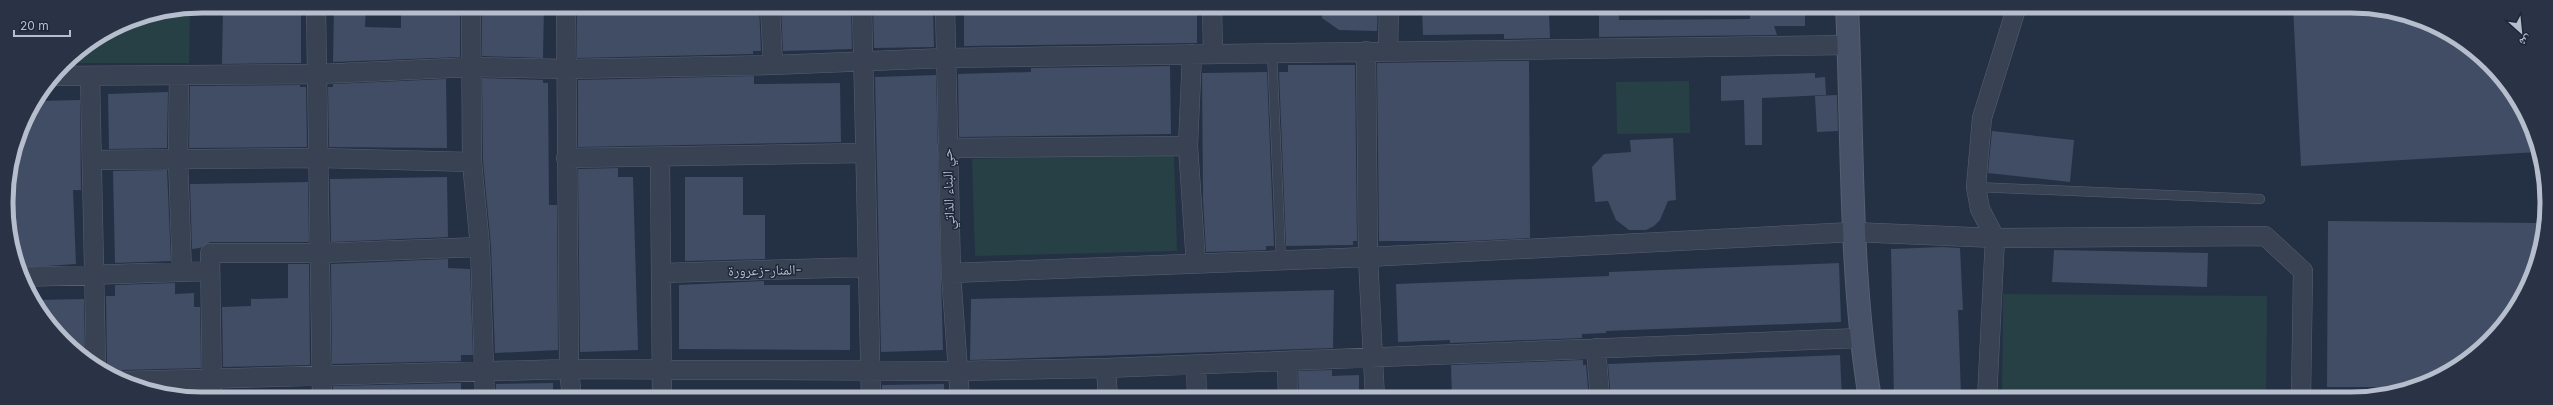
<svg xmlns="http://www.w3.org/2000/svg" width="2553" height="405" viewBox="0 0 2553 405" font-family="Inter,'Noto Naskh Arabic',sans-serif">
  <rect width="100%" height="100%" fill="#243044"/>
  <!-- green -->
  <path fill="#264045" d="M190,9l-1,54h-120v-3l59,-39z
    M1689,81l1,52 -73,1 -1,-52z
    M1174,153l3,98 -202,5 -3,-97z
    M2003,294l264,2 -1,103h-264z"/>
  <!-- building -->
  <path fill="#404d64" d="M223,6h78v57l-79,1z
    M334,6h32l-1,21 36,1v-22h59v51l-127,5z
    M482,6h62l-1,52 -61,-2z
    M577,6h182l2,45h-8v3l-176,4z
    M781,6h70l1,43 -69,2z
    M873,6h60l1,41 -60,1z
    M964,6h233v37l-233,3z
    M1322,6h56l-1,25 -38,-1 -17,-12z
    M1599,6h20v14l131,-1v-13h55v20h-31l3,9 -178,2z
    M2293,6h71l74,20 60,47 39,67 1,12 -237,14z
    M1480,8v7l69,-2 1,25 -46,1v-5l-81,1 -1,-26z
    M1505,61h24l1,177 -63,3h-88l-2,-178z
    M1288,65h67l2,176h-4v4l-67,1 -7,-174h9z
    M1170,66l1,68 -212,3 -1,-63 73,-2v-4z
    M1267,72l7,174h-8v4l-60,2 -3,-53 -1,-126z
    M1815,73v5l10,-1 1,18 -64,3v47h-17l-1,-45 -23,1v-25z
    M936,75l7,275 -62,2 -6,-275z
    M754,76v8l86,-1 1,59 -263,5v-67z
    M482,78l61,2v3h5l1,122h8l1,145 -63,3 -4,-107 -8,-85z
    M446,79l1,69 -118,-1 -1,-60h5v-3z
    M300,85v2h6l1,60 -118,1 1,-62z
    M168,92l-1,56 -58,1 -1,-55z
    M1837,95l1,36 -21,1 -2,-36z
    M80,100l1,90h-8l3,74 -59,4 -9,-66h7l-1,-46 7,-29 18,-26z
    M1992,131l82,9 -4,42 -82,-9z
    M1673,138l3,62 -8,1 -8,19 -6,6 -8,4h-17l-13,-10 -8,-19 -13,1 -3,-35 12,-13 27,-2 -1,-12z
    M618,168v9h15l5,173 -58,2 -2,-183z
    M167,170l4,91 -56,2 -2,-92z
    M447,177l1,60 -117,5 -1,-63z
    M685,177h58v38h22v44l-80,2z
    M308,182l1,60h-99l-10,6 -8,1 -2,-65z
    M2328,221l212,2v16l-13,50 -37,52 -53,38 -31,8h-79z
    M1942,247l18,1 3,62h-5l3,85 -67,3 -3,-149z
    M2054,250l154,3 -1,34 -155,-5z
    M448,259v9l22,1 3,86h-12v6l-129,3 -1,-100z
    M1839,263l2,59 -235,9v2l-24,1v4l-132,5v-3l-52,2 -2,-58 213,-8v-4z
    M288,264h21l1,101 -87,2 -1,-60 29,-1v-7l37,-1z
    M764,281v4h86v65l-171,-1v-64z
    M175,283v11l19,-1v14h6l1,61 -78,2 -10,7 -9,-7 3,-7 -1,-67h9v-11z
    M1334,290l-1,58 -363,12 1,-61z
    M84,299l1,56 -30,-23 -19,-32z
    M1840,355l2,44h-231l-3,-35z
    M1583,360v5h3l3,34h-137l-1,-34z
    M1332,370v6l27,-1v24h-60l-1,-28z
    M461,383v16h-128v-13z
    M553,383v16h-57v-15z
    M944,384v15h-62v-14z
    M198,390v9l-37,-8z"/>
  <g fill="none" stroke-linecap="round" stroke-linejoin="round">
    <!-- lane casing -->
    <g stroke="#576071" stroke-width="10">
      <path id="lane" d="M1272,52l9,209
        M1976,187l284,12"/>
    </g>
    <!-- street casing -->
    <g stroke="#576071" stroke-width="20">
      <path id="street" d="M316,6l6,393
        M471,6l1,156 8,85 5,152
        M566,6l3,363 3,30
        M770,6l3,59
        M862,6l9,393
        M945,6l6,267 9,126
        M1212,6l1,47
        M1366,51l2,206 7,142
        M1388,51l1,-45
        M1192,54l-4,92 8,118
        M179,75l-1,84 4,113
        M55,76l264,-2 154,-7 93,2 207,-4 173,-7 903,-13
        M90,76l6,287
        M947,148l241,-2
        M566,158l299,-5
        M660,158l2,241
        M92,160l228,-2 152,4
        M662,273l206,-6
        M951,273l417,-16 485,-25 142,6 270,-2 38,35 -2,128
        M23,277l187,-6
        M1596,348l4,51
        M1287,361l1,38
        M1196,365l1,34
        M1106,368l2,31
        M123,381l446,-12 390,2 147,-3 754,-30
        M212,399l-2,-146h111l159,-6
        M1987,399l8,-161 -15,-29 -4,-22 6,-69 35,-112"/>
    </g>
    <!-- secondary casing -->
    <g stroke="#576071" stroke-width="24">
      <path id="secondary" d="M1847,6c6,131 2,263 23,393"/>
    </g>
    <!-- lane -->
    <use href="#lane" stroke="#394253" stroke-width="9"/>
    <!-- street -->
    <use href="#street" stroke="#394253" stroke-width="19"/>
    <!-- secondary -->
    <use href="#secondary" stroke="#475167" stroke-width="22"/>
  </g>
  <g text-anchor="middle" stroke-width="3" stroke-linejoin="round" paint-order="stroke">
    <!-- street labels -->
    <g font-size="14" fill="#b6becd" stroke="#1e2739">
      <text transform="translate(948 189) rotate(-92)" y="5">حي البناء الذاتي</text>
      <text transform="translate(765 270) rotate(-1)" y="5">المنار-زعرورة-</text>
    </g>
  </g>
  <!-- crop -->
  <path d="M0 0H2553V405H0ZM202 13H2351A189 189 0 0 1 2540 202V203A189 189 0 0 1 2351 392H202A189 189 0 0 1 13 203V202A189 189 0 0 1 202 13Z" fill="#2a3345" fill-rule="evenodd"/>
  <path fill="none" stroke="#b6becd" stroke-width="5" d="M202 13H2351A189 189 0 0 1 2540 202V203A189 189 0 0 1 2351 392H202A189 189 0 0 1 13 203V202A189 189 0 0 1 202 13Z"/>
  <!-- north arrow -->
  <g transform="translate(2521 32) rotate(153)" stroke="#1e2739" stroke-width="3" paint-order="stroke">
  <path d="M0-3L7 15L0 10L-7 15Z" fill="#b6becd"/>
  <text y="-6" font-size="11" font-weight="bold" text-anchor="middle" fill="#b6becd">ش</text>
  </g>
  <!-- scale -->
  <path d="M14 30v6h56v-6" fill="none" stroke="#b6becd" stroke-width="2"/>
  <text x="20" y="30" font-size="12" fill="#b6becd" stroke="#1e2739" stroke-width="3" paint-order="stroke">20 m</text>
</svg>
